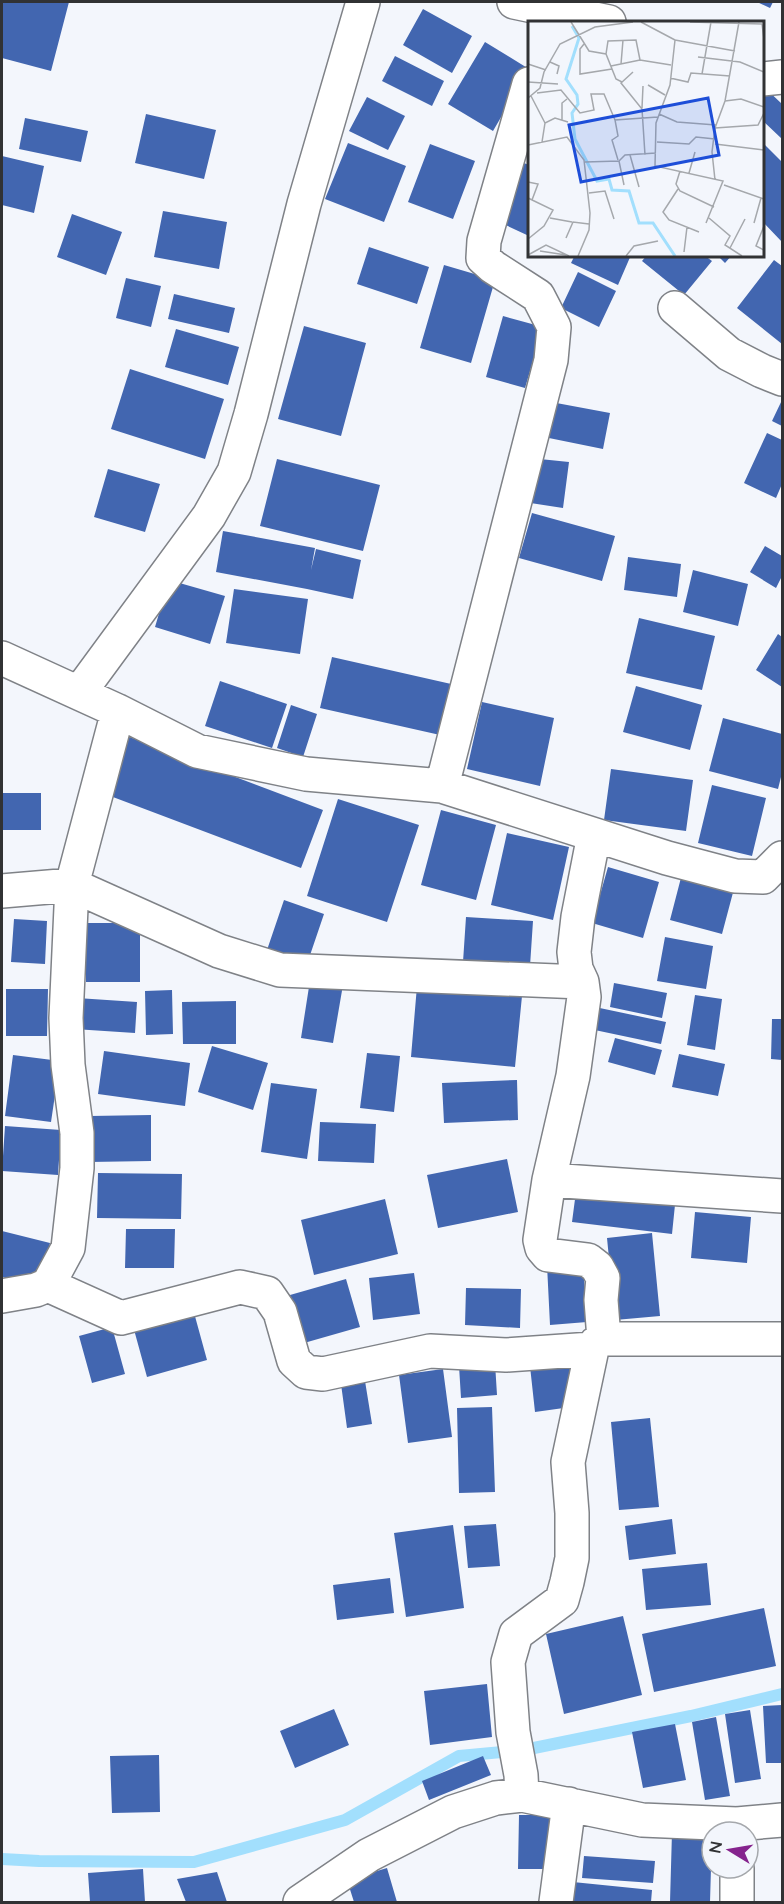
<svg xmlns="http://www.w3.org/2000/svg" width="784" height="1904" viewBox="0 0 784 1904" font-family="Mulish,sans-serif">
  <rect width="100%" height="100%" fill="#f3f6fc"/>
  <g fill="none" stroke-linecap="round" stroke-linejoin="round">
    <!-- stream -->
    <path stroke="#a2dffd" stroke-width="12" d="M2,1859l37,2 155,1 151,-42 114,-64 65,-6 167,-34 91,-22"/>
  </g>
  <!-- building -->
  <path fill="#4266b0" d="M3,2h66l-18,69 -49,-13v-50z
    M757,2h16l-3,6z
    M423,9l49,27 -20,37 -49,-28z
    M485,42l44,27 -36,62 -45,-27z
    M395,56l49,25 -12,25 -50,-25z
    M763,86l19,18v35l-20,-19v-33z
    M367,97l38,19 -17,34 -39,-19z
    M146,114l70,16 -12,49 -69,-16z
    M25,118l63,13 -7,31 -62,-13z
    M762,142l20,20v80l-20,-21z
    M348,143l58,23 -22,56 -59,-23z
    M430,144l45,17 -22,58 -45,-17z
    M2,156l42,10 -10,47 -32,-8z
    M524,163l5,2v71l-32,-15z
    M163,211l64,11 -8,47 -65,-12z
    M72,214l50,18 -16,43 -49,-18z
    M369,247l60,20 -12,37 -60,-20z
    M575,255h56l-13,30 -47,-22z
    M647,255h57l8,6 -28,34 -42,-34z
    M717,255h15l-7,8z
    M774,260l8,6v78l-45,-36z
    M444,265l51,15 -24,83 -51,-15z
    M578,272l38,19 -17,36 -38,-19z
    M126,278l35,8 -10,41 -35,-9z
    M174,294l61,14 -6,25 -61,-14z
    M503,316l40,11 -18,61 -39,-11z
    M304,326l62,17 -25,93 -63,-17z
    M176,329l63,18 -11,38 -63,-18z
    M130,369l94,30 -19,60 -94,-30z
    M782,400v26l-10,-5z
    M551,402l59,11 -7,36 -59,-12z
    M767,433l15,7v44l-6,14 -32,-15z
    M530,458l39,4 -6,46 -39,-6z
    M277,459l103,26 -17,66 -103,-25z
    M108,469l52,15 -15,48 -51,-15z
    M532,513l83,23 -13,45 -83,-23z
    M223,531l92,17 -4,22 5,-21 45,11 -8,39 -46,-10 -91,-17z
    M765,546l17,10v20l-6,12 -26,-16z
    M628,557l53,7 -4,33 -53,-7z
    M693,570l55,14 -10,42 -55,-14z
    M169,580l56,16 -15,48 -55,-17z
    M234,589l74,10 -8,55 -74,-11z
    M639,618l76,18 -13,54 -76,-17z
    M778,634l4,3v50l-26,-17z
    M332,657l128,29 -11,51 -129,-29z
    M220,681l67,23 -15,44 -67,-22z
    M636,686l66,19 -12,45 -67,-18z
    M482,702l72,16 -14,68 -73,-17z
    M291,705l26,9 -14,43 -26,-9z
    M723,718l59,16v39l-4,16 -69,-18z
    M119,733l204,77 -22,58 -204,-77z
    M611,769l82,11 -7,51 -82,-11z
    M712,785l54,13 -14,58 -54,-13z
    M2,793h39v37h-39z
    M338,799l81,26 -32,97 -80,-26z
    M441,810l55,15 -20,75 -55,-15z
    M507,833l62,14 -16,73 -62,-15z
    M608,867l51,15 -16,56 -51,-15z
    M683,870l52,15 -13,49 -52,-14z
    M284,900l40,14 -17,50 -40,-14z
    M466,917l67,4 -3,45 -67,-4z
    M14,919l33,2 -2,43 -34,-2z
    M86,923h54v59h-54z
    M665,937l48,9 -7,43 -49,-8z
    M311,974l33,5 -11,64 -32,-5z
    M614,983l53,10 -5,25 -52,-11z
    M417,986l105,10 -7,71 -104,-10z
    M6,989h42l-1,47h-41z
    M172,990l1,44 -27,1 -1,-44z
    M695,995l27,4 -7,51 -28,-5z
    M77,998l60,4 -2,31 -61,-4z
    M236,1001v43h-53l-1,-42z
    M595,1007l71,15 -5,22 -71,-15z
    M772,1019h10v41l-11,-1z
    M615,1038l47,12 -7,25 -47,-13z
    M212,1046l56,17 -15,47 -55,-18z
    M104,1051l86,12 -5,43 -87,-12z
    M367,1053l33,3 -6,56 -34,-4z
    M679,1054l46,10 -7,32 -46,-9z
    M13,1055l47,6 -9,61 -46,-6z
    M517,1080l1,40 -74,3 -2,-40z
    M271,1083l46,6 -10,70 -46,-7z
    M151,1115v46l-62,1 1,-46z
    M320,1122l56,2 -2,39 -56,-2z
    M5,1126l56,4 -3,45 -56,-4z
    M507,1159l11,53 -80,16 -11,-53z
    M98,1173l84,1 -1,45 -84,-1z
    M577,1184l99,11 -4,39 -100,-12z
    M385,1199l13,55 -84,21 -13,-55z
    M695,1212l56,5 -4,46 -56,-5z
    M126,1229h49l-1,39h-49z
    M2,1231l48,12 -10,43 -38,-9z
    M652,1233l8,83 -45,4 -8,-82z
    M583,1262l4,60 -37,3 -3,-60z
    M414,1273l6,41 -47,6 -4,-42z
    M346,1279l14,48 -63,18 -14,-48z
    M466,1288l55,1 -1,39 -55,-3z
    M193,1309l14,51 -60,17 -14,-51z
    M112,1327l13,47 -33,9 -13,-47z
    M571,1352l7,54 -43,6 -6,-55z
    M495,1363l2,32 -36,3 -2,-32z
    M443,1369l9,68 -44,6 -9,-68z
    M365,1381l7,43 -25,4 -6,-44z
    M492,1407l3,85 -36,1 -2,-85z
    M650,1418l9,89 -40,3 -8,-88z
    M672,1519l4,35 -47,6 -4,-34z
    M496,1524l4,42 -32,2 -4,-42z
    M453,1525l11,83 -58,9 -12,-84z
    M707,1563l4,42 -65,5 -4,-41z
    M390,1578l4,35 -57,7 -4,-35z
    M764,1608l12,58 -122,26 -12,-58z
    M623,1616l19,79 -78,19 -18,-80z
    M487,1684l5,53 -62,8 -6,-54z
    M782,1705v58h-16l-3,-57z
    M334,1709l15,36 -54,23 -15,-37z
    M750,1710l11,69 -26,4 -10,-69z
    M716,1717l14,79 -25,4 -13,-78z
    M675,1724l11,56 -43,8 -11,-56z
    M159,1755l1,57 -48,1 -2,-57z
    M483,1756l8,19 -62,25 -7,-19z
    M519,1815h37v54h-38z
    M672,1832l40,2 -2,68h-40z
    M584,1856l71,5 -2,22 -71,-5z
    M387,1868l10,34h-43l-7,-22z
    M143,1869l2,33h-55l-2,-29z
    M217,1872l10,30h-41l-9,-23z
    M563,1881l89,9 -1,12h-90z"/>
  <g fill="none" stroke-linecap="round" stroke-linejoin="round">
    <!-- minor casing -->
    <g stroke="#7f8287" stroke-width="36">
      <path id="minor" d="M514,2l95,20
        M762,79l20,-2
        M675,308l54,46 33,17 20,8
        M2,658l116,53 79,40 109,23 136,12 225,72 68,18 28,1 19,-19
        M79,693l130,-177 25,-44 17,-58 53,-210 59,-202
        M118,711l-46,174 -6,133 2,47 9,68v35l-9,80 -20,37 73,33 119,-31 27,6 13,19 14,49 12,11 17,2 107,-23 76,4 86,-6
        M442,786l109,-426 3,-33 -16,-31 -45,-29 -10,-9 1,-17 45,-157
        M594,835l-16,82 -4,35 2,17 6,13 2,15 -11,79 -24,104 -9,60 2,8 6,7 40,5 9,7 6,11 -2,22 3,39
        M2,891l70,-6 147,66 61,19 302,12
        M549,1180l233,16
        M2,1296l34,-6 12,-5
        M522,1795l-1,-20 -8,-43 -5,-70 8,-28 46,-34 5,-18 5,-24v-45l-4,-51 24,-113 4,-6 8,-4h178
        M300,1902l69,-47 84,-43 43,-14 26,-3 120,25 95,4 45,-4
        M556,1902l13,-98
        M737,1902v-34"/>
    </g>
    <!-- minor -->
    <use href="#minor" stroke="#fff" stroke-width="33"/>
  </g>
  <!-- overview -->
  <g transform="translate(528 21)">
    <rect width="236" height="236" fill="#f3f6fc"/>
    <path fill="none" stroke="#a2dffd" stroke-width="3" d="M44,5l7,12 -13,41 11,16 1,9 -6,9 3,26 22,42 12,-2 3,11 17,1 10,32h14l22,33"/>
    <path fill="none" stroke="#a5a8ac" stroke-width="1.5" d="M43,1l18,29 17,3 10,25 6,3M113,1l34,18 -5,45 -14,38 -1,43 68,15 -17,42M162,1l72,2 2,15M147,19l60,11M56,23l-4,5v25l32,-5M78,33l2,-13 28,-1 4,20M170,36l42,5 24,10M22,41l9,4 -2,8M0,43l18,6M93,43l2,-24M83,45l29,-6 31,5M105,51l-12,11 21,26 3,46M174,53l9,-52M142,57l18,4 3,-9 39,3M0,61l30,2M120,64l17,10M9,72l24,-3 19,23 14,-3 -3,-16h13l11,26M3,75l14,27M0,77l12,-10 4,-16 16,-28 35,-17 38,-5M197,80l16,-2 23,8M114,87l1,-22M131,93l18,8 39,3M34,99v-17l5,-4M187,107l43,-3 6,-12M14,121l3,-19 10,-5 13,4M129,121l32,2 7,-7 19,2M187,123l49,6M0,124l39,-8 17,23 6,53 -1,17 -11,26M102,134l9,32M90,139l-6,-20 6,-4 -3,-16 43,-3M91,140l6,-6 31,-2M57,141l34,-1 5,24M152,150l-4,13 4,7 34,16M161,152l6,-21M187,159l-3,-28 3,-24 10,-27 14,-79M0,161l10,2 -6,16M196,164l40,14M150,168l-15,23 6,8 30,12M61,172l16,-2 9,28M0,177l25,12 -9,16 -16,13M22,197l22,4M181,197l21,18 -5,9 17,11M226,202l7,-25M236,205l-8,20 8,4M38,217l7,-16 16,2M202,227l15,-29M12,230l26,4M156,231l3,-25M0,234l18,-10 23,11M98,235l8,-10 24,-5"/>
    <path fill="#1d4ed8" fill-opacity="0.15" stroke="#1d4ed8" stroke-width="3" d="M180,77l11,57 -138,27 -12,-57z"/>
    <rect width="236" height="236" fill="none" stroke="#313234" stroke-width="3"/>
  </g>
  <!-- border -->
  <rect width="784" height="1904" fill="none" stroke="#313234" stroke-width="6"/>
  <!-- north arrow -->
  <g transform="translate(730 1850) rotate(281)"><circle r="28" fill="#f3f6fc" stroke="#a5a8ac" stroke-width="1.5"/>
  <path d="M0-4.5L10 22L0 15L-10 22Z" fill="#85238d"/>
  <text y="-9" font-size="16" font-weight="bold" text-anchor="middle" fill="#313234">N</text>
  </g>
</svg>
